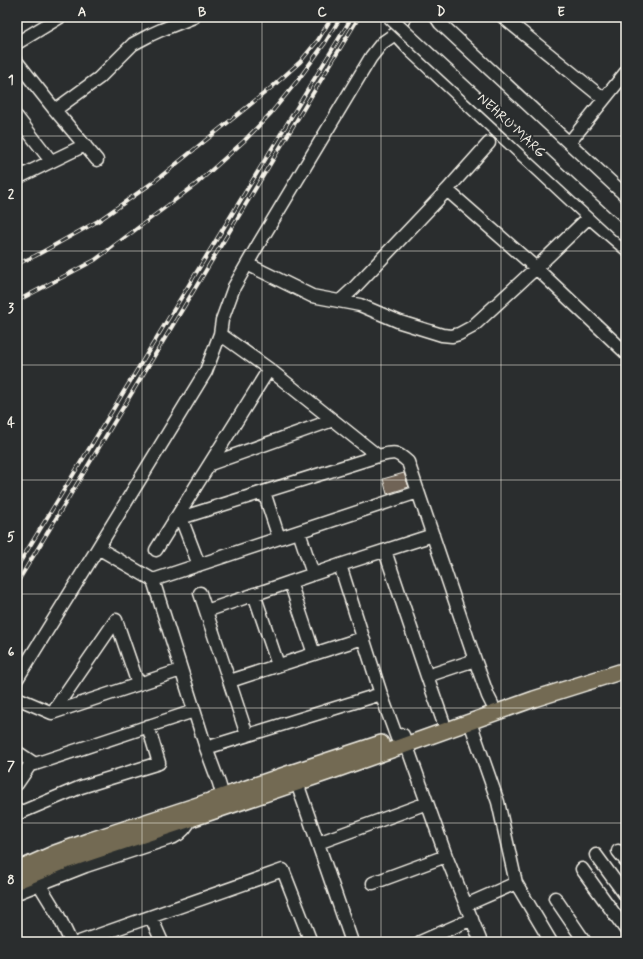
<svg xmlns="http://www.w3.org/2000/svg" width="643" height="959" viewBox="0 0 643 959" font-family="Mynerve,sans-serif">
  <rect width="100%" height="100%" fill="#2a2d2e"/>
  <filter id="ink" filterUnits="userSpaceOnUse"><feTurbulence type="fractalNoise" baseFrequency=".025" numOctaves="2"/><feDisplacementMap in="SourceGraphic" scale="8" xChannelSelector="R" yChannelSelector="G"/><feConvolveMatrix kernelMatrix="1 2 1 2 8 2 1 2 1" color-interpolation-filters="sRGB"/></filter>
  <g filter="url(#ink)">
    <!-- building -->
    <path fill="#6f6356" stroke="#f4f1e8" d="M404,473l5,14 -22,7 -4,-15z"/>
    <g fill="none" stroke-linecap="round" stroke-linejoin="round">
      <!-- minor casing -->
      <g stroke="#f4f1e8" stroke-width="15">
        <path id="minor" d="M405,17l-10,17 16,17 178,166 37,32
          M436,17l4,6 186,173
          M503,17l101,82
          M17,43l43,-26
          M17,62l38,48 42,50
          M55,110l44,-32 34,-34 17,-9 11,-5 33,-13
          M17,117l34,44
          M569,143l57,-71
          M17,178l68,-33
          M447,190l89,78 90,85
          M247,264l65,32 48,9 40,17 42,13 10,1 7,-2 13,-7 64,-59 53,-51
          M340,301l14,-13 93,-98 42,-47
          M220,334l49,35 109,87c16,-4 18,-5 30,6l67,198 13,36 4,8
          M210,464l123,-44
          M264,492l15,46
          M181,518l18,47
          M174,520l204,-64
          M299,532l14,42
          M98,548l55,32 265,-88
          M156,550l113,-181
          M385,551l42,125 16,45
          M340,565l41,129 16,44
          M153,580l53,168 13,35 4,14
          M290,582l24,72
          M200,593l47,142
          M254,594l24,71
          M206,611l134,-46 93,-30
          M427,676l48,-16
          M17,679l81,-131 108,-177 14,-37 2,-14 12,-33 24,-42 113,-188 11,-14 13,-9
          M230,681l133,-43
          M17,698l35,15 129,-43
          M52,713l64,-93 22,64
          M470,722l28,80 18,81 35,59
          M403,735l43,121 35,86
          M206,748l175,-54
          M17,752l18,12 159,-53
          M297,783l55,159
          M17,784l15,-22
          M17,814l64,-27 78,-24 -11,-37
          M318,843l109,-40
          M618,851l8,10
          M596,855l30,41
          M582,869l44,61
          M373,883l73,-27
          M39,884l19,31 13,27
          M17,893l69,-27 88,-29c8,-4 12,-10 17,-18
          M555,898l30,44
          M466,905l50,-22
          M151,917l11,25
          M79,942l204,-72 28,72
          M420,942l52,-23"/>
      </g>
      <!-- major casing -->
      <g stroke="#f4f1e8" stroke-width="18">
        <path id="major" d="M17,870l38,-17 33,-12 110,-36 95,-33 88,-29
          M17,881l46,-19 29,-10 99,-33 147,-50 196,-70 92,-29"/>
      </g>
      <!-- minor -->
      <use href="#minor" stroke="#2a2d2e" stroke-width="12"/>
      <!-- major -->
      <use href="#major" stroke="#736b52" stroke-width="15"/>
      <!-- rail casing -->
      <g stroke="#f4f1e8" stroke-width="4">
        <path id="rail" d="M17,264l18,-8 63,-35 57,-40 117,-94 28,-25 18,-22 14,-23
          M17,301l78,-41 100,-75 49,-44 27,-28 27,-33 27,-37 16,-26
          M17,567l335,-550
          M17,583l342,-566"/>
      </g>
      <!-- rail -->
      <use href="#rail" stroke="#2a2d2e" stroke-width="2.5" stroke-dasharray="8" stroke-linecap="butt"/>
      <!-- minor-bridge casing -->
      <g stroke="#f4f1e8" stroke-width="15" stroke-linecap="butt">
        <path id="minor-bridge" d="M389,17l237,219"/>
      </g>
      <!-- minor-bridge -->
      <use href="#minor-bridge" stroke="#2a2d2e" stroke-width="12"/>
    </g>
  </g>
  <!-- grid -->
  <path fill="none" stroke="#f4f1e8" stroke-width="1" stroke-opacity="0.55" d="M142,17v925M262,17v925M381,17v925M501,17v925M17,136h609M17,251h609M17,365h609M17,480h609M17,594h609M17,708h609M17,823h609"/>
  <g text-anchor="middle" stroke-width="4" stroke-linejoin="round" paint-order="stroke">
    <!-- street labels -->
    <g font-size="14" fill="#f4f1e8" stroke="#2a2d2e">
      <text transform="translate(512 125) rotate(43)" y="5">NEHRU MARG</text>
    </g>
  </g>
  <!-- margin -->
  <rect width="643" height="959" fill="none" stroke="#2a2d2e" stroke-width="44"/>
  <rect x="22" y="22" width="599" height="915" fill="none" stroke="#f4f1e8" stroke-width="1.5"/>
  <g font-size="13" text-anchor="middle" font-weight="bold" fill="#f4f1e8">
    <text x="82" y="16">A</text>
    <text x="202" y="16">B</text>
    <text x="322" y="16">C</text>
    <text x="441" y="16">D</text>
    <text x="561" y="16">E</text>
    <text x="11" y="84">1</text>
    <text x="11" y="198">2</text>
    <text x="11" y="312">3</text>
    <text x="11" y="427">4</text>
    <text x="11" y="541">5</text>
    <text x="11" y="656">6</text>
    <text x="11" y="770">7</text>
    <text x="11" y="884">8</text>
  </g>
</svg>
